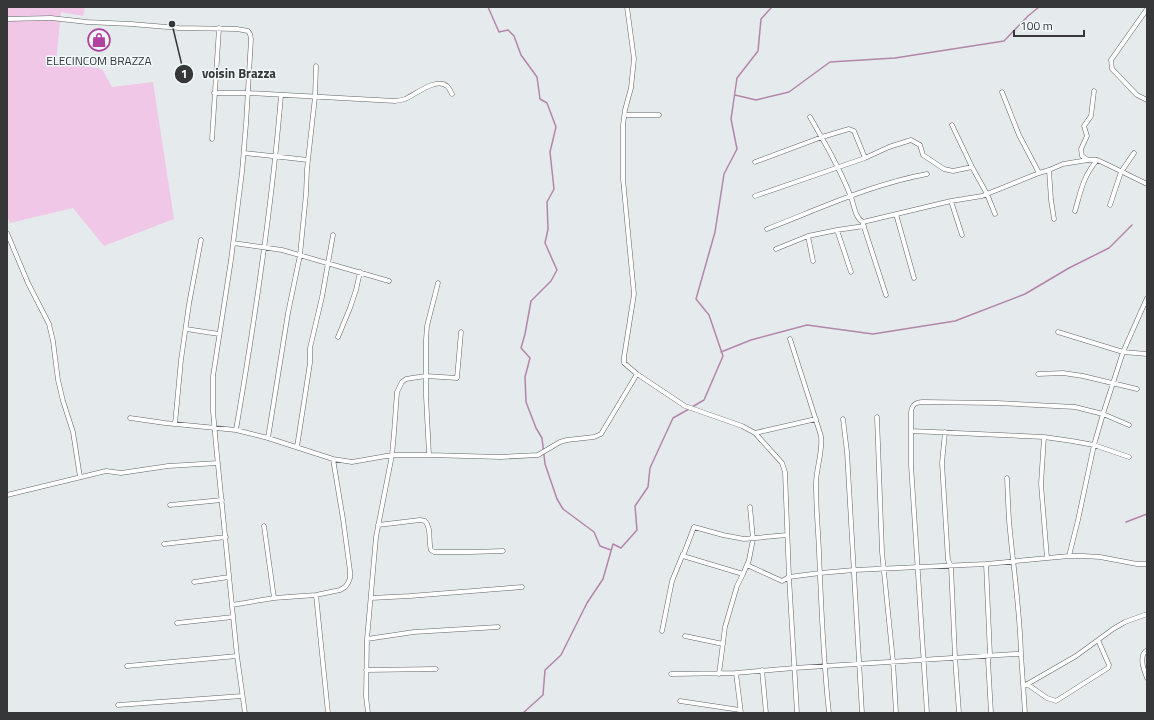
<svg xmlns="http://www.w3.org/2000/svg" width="1154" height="720" viewBox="0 0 1154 720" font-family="'Titillium Web',sans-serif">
  <rect width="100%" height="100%" fill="#e5ebec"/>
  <!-- green -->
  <path fill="#f1c7e8" d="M7,7h78l-2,9 -22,-4 -5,50 46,7 10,18 41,-5 21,137 -70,27 -31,-38 -63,15 -3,-7z"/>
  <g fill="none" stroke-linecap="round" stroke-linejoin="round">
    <!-- stream -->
    <path stroke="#b485aa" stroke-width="1.5" d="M488,7l11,25 9,-2 6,6 7,19 16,22 3,22 7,4 9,24 -6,25 4,37 -7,13 1,27 -3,14 12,27 -6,11 -20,20 -6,33 -4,14 9,10 -5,19 1,25 10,26 6,10 3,26 12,35 6,10 31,23 6,14 11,4
      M735,95l21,5 33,-8 41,-30 65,-4 109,-17 24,-25 11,-9
      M721,352l30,-12 56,-15 66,9 82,-13 70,-27 44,-26 40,-20 23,-23
      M692,407l12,-7 19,-44 -14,-41 -13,-16 19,-67 9,-58 13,-25 -6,-30 6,-41 21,-27 3,-32 10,-11 -1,-1
      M1126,522l21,-8
      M523,713l20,-18 2,-25 16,-15 26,-52 16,-24 10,-35 8,4 16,-18 -2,-24 13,-19 2,-19 23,-50 16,-9"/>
    <!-- street casing -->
    <g stroke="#5f6465" stroke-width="5">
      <path id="street" d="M627,7l7,52 -3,29 -6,22 -2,15v54l11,115 -10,63v6l13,11 48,32 57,20 13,7 27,30 3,9 4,105 8,136
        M1147,9l-36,51 1,9 4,4 21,22 10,5
        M7,19l44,-1 36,4 44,2 48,4 58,1 11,2 2,3 1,5 -5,85 -4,48 -11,88 -18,116v35l3,34 21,211 8,57
        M1002,92l17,43 20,38
        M214,93h34l147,8c4,0 7,-1 10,-2 10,-4 31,-22 42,-13 2,2 4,6 5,8
        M625,115h34
        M810,117c15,26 30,52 41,80 3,8 4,21 12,25l88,-21 31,-5 57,-23 10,-3 14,-6 25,-4h9l7,3 43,21
        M952,125l20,42 15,27 8,20
        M212,139l7,-111
        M244,153l64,7
        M1088,160l-6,-4 -1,-7 6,-13 -3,-10 7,-10 3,-25
        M755,162l67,-25 27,-8 5,2 11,27
        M1049,170l2,30 3,19
        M755,196l110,-38 24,-11 22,-7 9,5 3,10 21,14 9,2 19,-4
        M951,201l11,34
        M1110,205l11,-33 13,-19
        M1075,211c6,-21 8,-34 22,-51
        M896,214l18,64
        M863,224l23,71
        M767,229c52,-20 105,-45 160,-55
        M837,230l14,42
        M7,233l21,50 21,41 4,17 5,39 5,21 10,31 7,45
        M808,236l5,25
        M233,243l49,7 107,31
        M776,249l32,-13 29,-6 27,-4
        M186,329l33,5
        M1058,332l65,20 24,2
        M338,337l12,-29 6,-18 4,-18
        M790,339l31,97c2,16 -5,32 -5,48 0,23 2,45 3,67 2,54 4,108 10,162
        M1038,374l25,-1 20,3 54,13
        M877,417l5,135 11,109 3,52
        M130,418l35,5 71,7 32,8 65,21 19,3 40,-7h37l72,2 37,-2 22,-13 7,-2 27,-3 7,-3 36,-60
        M843,419l4,33 15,261
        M175,424l6,-64 8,-56 12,-64
        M236,430c19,-111 36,-223 45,-335
        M911,431l133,6 28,4 22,4 35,12
        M945,432l-3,31 6,97 3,6 4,91 4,56
        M755,433l61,-14
        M1044,437l-3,47 6,74
        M268,438l20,-125 12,-58 6,-61 1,-25 8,-72 1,-31
        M297,447l13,-84v-15l12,-51 11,-62
        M429,455l-3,-59v-56l1,-14 11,-43
        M1007,478c1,18 1,35 3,53 4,41 10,82 11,123
        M7,495l99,-24 15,2 47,-7 50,-3
        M170,505l52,-5
        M378,525l42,-5 5,1c7,7 3,21 6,29l3,2h37l32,-1
        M264,526l10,72
        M164,544l62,-7
        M1069,556l9,-36 16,-75 9,-31 20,-62 24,-54
        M986,564l4,91 -2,5 3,53
        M747,565l35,16 7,-4 31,-4 34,-3 132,-6 83,-8h14l17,1 37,7h10
        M743,574l-60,-18 11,-29 29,8 21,4 43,-4
        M194,582l35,-5
        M316,595l12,118
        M371,598l39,-2 112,-9
        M232,605l42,-7 42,-3 24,-5 5,-3 3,-4 2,-5v-7l-7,-52 -10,-60
        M177,623l56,-6
        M662,631l10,-50 11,-27
        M685,636l38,8
        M367,639l47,-7 84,-5
        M1147,650c-9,6 -3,20 0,28
        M127,666l110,-10
        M366,670l70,-1
        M762,670l4,43
        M671,674l65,-1
        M719,674l6,-47 12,-41 6,-12 6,-14 4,-21 -3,-32
        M1027,684l20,14 9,3 52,-33 1,-3 -11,-25
        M1024,686l52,-30 37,-27 12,-7 22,-8
        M680,701l60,9
        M118,705l124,-9
        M368,713l-2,-17 1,-57 9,-102 16,-82 2,-22 3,-41 5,-10 4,-3 6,-1 14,-2 31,2 4,-46
        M741,713l-5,-40 58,-5 221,-14h6l4,59
        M927,713l-16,-248v-53c1,-8 5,-10 12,-10l74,1 78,4 28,7 26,11"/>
    </g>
    <!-- street -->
    <use href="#street" stroke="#fff" stroke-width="4"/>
  </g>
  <!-- icons -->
  <defs>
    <g id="shop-ring" transform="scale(1.15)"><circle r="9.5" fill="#f2f9fa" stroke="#af419f" stroke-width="1.5"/><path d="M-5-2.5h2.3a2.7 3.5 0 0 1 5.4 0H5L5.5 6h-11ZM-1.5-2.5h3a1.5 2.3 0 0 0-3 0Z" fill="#af419f"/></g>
  </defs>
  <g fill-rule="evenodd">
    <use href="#shop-ring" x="99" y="40"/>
  </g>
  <g text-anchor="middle" stroke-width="3" stroke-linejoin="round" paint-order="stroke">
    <!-- poi labels -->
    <g font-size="12" fill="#353738" stroke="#f2f9fa">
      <text x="99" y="65">ELECINCOM BRAZZA</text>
    </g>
  </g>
  <!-- callouts -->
  <path fill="none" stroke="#353738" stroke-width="1.5" d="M172 24L184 74"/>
  <g fill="#353738" stroke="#f2f9fa" stroke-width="1.5">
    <circle cx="172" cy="24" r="4"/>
    <circle cx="184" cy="74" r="10"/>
  </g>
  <g font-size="12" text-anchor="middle" font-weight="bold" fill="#fff">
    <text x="184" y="78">1</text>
  </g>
  <g font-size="13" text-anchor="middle" font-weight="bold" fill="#353738" stroke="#f2f9fa" stroke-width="3" stroke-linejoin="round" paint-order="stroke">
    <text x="239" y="78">voisin Brazza</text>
  </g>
  <!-- border -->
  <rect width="1154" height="720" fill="none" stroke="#353738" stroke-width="16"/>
  <!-- scale -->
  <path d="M1014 30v6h70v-6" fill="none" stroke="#353738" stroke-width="2"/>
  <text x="1020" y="30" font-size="12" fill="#353738" stroke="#f2f9fa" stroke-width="3" paint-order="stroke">100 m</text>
</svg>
